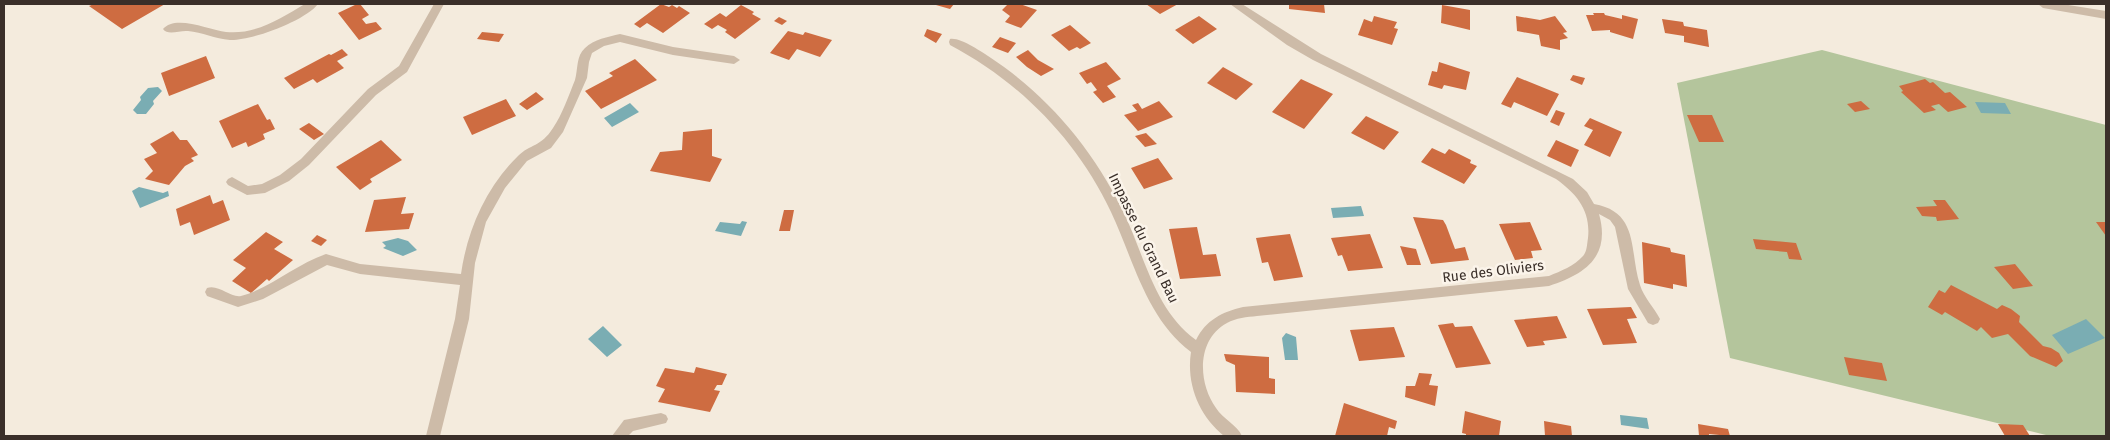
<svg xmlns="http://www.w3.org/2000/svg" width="2110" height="440" viewBox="0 0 2110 440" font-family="'Fira Sans',sans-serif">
  <rect width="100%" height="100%" fill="#f4ebdd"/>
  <!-- green -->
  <path fill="#b4c59c" d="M1822,50l284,75v311h-56l-320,-78 -53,-275z"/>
  <!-- water -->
  <path fill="#7aadb3" d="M158,87l4,4 -9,10 1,3 -8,10h-9l-4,-4 8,-10 -1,-3 8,-9z
    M1975,102l30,1 6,11 -30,-1z
    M630,103l9,9 -27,15 -8,-9z
    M139,187l24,6 5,-2 1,5 -29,12 -8,-17z
    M1361,206l3,10 -31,2 -2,-10z
    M742,221l5,1 -6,14 -26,-5 5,-9 20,2z
    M398,238l10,3 9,9 -14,6 -20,-8 3,-2 -4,-4z
    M2086,319l19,19 -37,16 -16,-19z
    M603,326l19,19 -15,12 -19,-18z
    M1286,333l10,4 2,23h-13l-3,-22z
    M1620,415l27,3 2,11 -28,-4z"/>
  <!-- building -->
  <path fill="#ce6c41" d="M94,4h71l-43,25 -33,-23z
    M357,4h3l9,11 -7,4 4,5 10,-2 6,7 -23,11 -21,-27z
    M661,4l8,3 3,-2 5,3 2,-2 11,7 -27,20 -16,-10 -7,5 -6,-4z
    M937,4h17l-4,5 -14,-4z
    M1008,4h12l17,6 -16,18 -16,-6 5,-6 -8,-6z
    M1146,4h32l-18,10z
    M1289,4h35l1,9 -36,-4z
    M741,5l13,7 -2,2 9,5 -26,20 -10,-7 2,-2 -9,-5 -6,4 -8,-5 16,-11 6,4z
    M1442,5l28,5v20l-29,-7z
    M1593,13h11l1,2 17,4v-4l16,4 -5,20 -23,-7v-2l-18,1 -6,-16h8z
    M1199,16l18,13 -24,15 -18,-14z
    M1374,16l23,6 -3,6 4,1 -6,16 -34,-10 6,-16 8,3z
    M1516,16l24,4 15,-4 12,16 -4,1 5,5 -8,2v10l-19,-4 -2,-11 -22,-4z
    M779,17l8,4 -5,4 -8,-4z
    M1662,19l21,3 1,4 23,4 2,17 -25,-5v-6l-19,-3z
    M1070,25l21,18 -11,6 -3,-2 -8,4 -18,-16z
    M927,29l15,5 -6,9 -12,-7z
    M788,31l15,4 2,-3 27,8 -12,17 -23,-8 -8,11 -19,-7z
    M482,32l22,2 -5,8 -22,-3z
    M1000,37l16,6 -8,10 -16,-6z
    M342,49l6,6 -11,6 7,7 -27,15 -4,-4 -19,10 -10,-11 45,-24 2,1z
    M1028,50l10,10 16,9 -13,7 -14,-9 -11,-10z
    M206,56l9,22 -46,18 -8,-23z
    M635,59l22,21 -56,29 -16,-18 28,-15 -4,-3z
    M1106,62l15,17 -14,7 9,11 -13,6 -10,-11 4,-2 -6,-8 -4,2 -8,-11z
    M1439,62l31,10 -4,18 -22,-5 -2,4 -14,-4 4,-14 5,1z
    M1223,67l30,17 -17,16 -29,-17z
    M1573,75l12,3 -3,7 -12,-5z
    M1517,77l42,17 -12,22 -33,-14 -3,6 -10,-4z
    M1301,79l32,15 -29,35 -32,-17z
    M1925,79l5,4 3,-1 12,11 5,-1 17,15 -19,5 -9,-8 -8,2 5,4 -12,3 -23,-21 2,-1 -4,-5z
    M536,92l8,7 -17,11 -8,-6z
    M506,99l10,17 -44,19 -9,-18z
    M1159,101l14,16 -35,14 -14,-16 13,-4 -5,-6 6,-2 4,6z
    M1861,101l9,8 -15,3 -8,-8z
    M258,104l9,16 3,-1 5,10 -12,5 2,5 -17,8 -2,-5 -14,6 -13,-27z
    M1556,110l9,3 -6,13 -9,-4z
    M1687,115h25l12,27h-25z
    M1366,116l33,16 -15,18 -33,-17z
    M1590,118l32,14 -12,25 -26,-12 9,-15 -9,-4z
    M309,123l15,11 -10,6 -15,-11z
    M712,129v27l10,3 -12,23 -60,-11 10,-19 22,-2 1,-18z
    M173,131l7,9h7l11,15 -7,3 3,3 -9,5 -16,19 -24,-6 8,-8 -9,-12 13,-6 -7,-9z
    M1146,133l11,11 -12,3 -10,-11z
    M381,140l21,20 -32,19 2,3 -12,8 -24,-23z
    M1556,140l23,10 -8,17 -24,-11z
    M1432,148l13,6 4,-5 22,11 -1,3 7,3 -13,18 -43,-22z
    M1158,158l15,21 -29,10 -13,-21z
    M210,195l3,9 10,-4 7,20 -36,15 -4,-13 -10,4 -4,-17z
    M406,197l-5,17 13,-1 -5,16 -44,3 9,-32z
    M1933,200h12l14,19 -22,2 -1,-4 -14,-1 -6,-9 21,-1z
    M784,210h10l-4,21h-11z
    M1413,217l30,3 3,5 9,24 10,-2 4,13 -38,4z
    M1530,222l12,28 -11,1 2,7 -18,2 -16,-36z
    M2096,222h10v14z
    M1197,227l6,28 13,-1 5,22 -41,3 -11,-50z
    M266,232l17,10 -9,7 19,11 -24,21 -2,-2 -16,14 -19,-12 14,-13 -13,-8z
    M1290,234l13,43 -29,4 -6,-19 -6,1 -6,-25z
    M1370,234l13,34 -35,3 -6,-16 -4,1 -7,-18z
    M317,235l10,5 -6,6 -10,-5z
    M1753,239l43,4 6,17 -13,-1 -2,-7 -31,-3z
    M1642,242l28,6 1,4 14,3 2,32 -14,-3v5l-29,-6z
    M1400,246l16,3 5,16h-14z
    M2015,264l18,22 -20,3 -19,-22z
    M1951,285l46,24 5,-4 9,4 9,7 -1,6 24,24 8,2 8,5 4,8 -7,6 -26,-11 -22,-22 -16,4 -11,-11 -4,4 -32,-19 -3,3 -14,-8 11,-17 6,3z
    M1631,307l6,11 -10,1 10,24 -34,2 -16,-36z
    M1557,316l10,22 -24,3 2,4 -18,2 -13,-27z
    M1453,323l2,4 17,-1 19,38 -35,4 -18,-43z
    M1394,327l11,30 -46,4 -9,-31z
    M1224,354l45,3v21l6,1v15l-39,-2 -1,-27 -9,-4z
    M1844,357l38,6 5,18 -38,-6z
    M696,367l31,7 -5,11h-5l-3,5 6,1 -10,21 -52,-10 7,-13 -9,-3 9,-18 29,5z
    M1419,373l13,1 -3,11 9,1 -3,20 -30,-9 1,-11h9z
    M1344,403l53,18 -2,8 -6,-2 -2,9h-52z
    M1465,411l36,10 -2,15h-33v-2l-4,-1z
    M1544,421l27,5 1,10h-27z
    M1698,424l30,5 2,7 -21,-2v2h-10z
    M1998,424l25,1 7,11h-25z"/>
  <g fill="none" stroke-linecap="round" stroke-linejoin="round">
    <!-- minor -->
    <path fill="#cdbba8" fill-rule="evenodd" d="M305,4h13c-13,17 -67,37 -88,36 -15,-1 -28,-8 -42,-9 -8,-1 -20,5 -25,-2 12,-15 47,1 63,3 30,3 55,-14 79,-28z
      M434,4h10l-37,68 -31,23 -67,70 -20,16 -24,12 -18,2 -19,-10 -2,-3 2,-3 4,-2 16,9 14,-2 18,-9 21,-16 67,-70 31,-23z
      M1230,4h12l79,50 252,125 14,13 7,12c46,8 35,48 46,81 4,13 14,22 20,34l-2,4 -5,2 -5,-2 -20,-34 -13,-62 -5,-7 -11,-6c12,43 -14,60 -50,72l-292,30c-10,1 -21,2 -30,7 -31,17 -29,60 -11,85 7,11 21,17 26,28h-18c-25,-20 -38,-52 -33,-84 -45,-34 -57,-91 -80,-140 -34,-72 -91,-130 -161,-167l-1,-3 1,-3c10,-2 32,13 41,19 56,37 101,90 131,151 22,44 32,101 74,131 10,-20 26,-28 47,-33l306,-31c12,-5 25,-10 34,-20 4,-4 4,-12 5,-18 3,-27 -11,-44 -32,-59l-243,-119 -26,-15z
      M2038,4h24l44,7v8l-63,-11z
      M620,34l53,13 61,9 6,4 -6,4 -61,-9 -53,-13 -16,4 -12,7 -3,9 -2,16 -24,54 -12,16 -24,13 -22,27 -19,34 -11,41 -6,56 -29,117h-14l29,-117 5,-34 -100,-11 -33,-9 -64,34 -25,8 -31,-11 -2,-4 2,-4c12,-4 23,10 34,8 30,-8 55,-32 85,-42l34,10 101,10c6,-43 25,-87 57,-118 12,-12 23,-9 35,-28 9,-13 16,-33 22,-48 3,-11 1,-24 10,-32 9,-9 23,-11 35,-14z
      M661,413l5,2 2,4 -2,4 -33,8 -5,5h-16l12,-16z"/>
  </g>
  <g text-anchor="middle" stroke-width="5" stroke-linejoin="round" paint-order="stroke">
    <!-- street labels -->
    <g font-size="14" fill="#3a2f29" stroke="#fbf4ea">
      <text transform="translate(1144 238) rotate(64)" y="5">Impasse du Grand Bau</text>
      <text transform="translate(1493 271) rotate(-7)" y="5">Rue des Oliviers</text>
    </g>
  </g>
  <!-- border -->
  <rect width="2110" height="440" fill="none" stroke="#3a2f29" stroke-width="10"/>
</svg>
